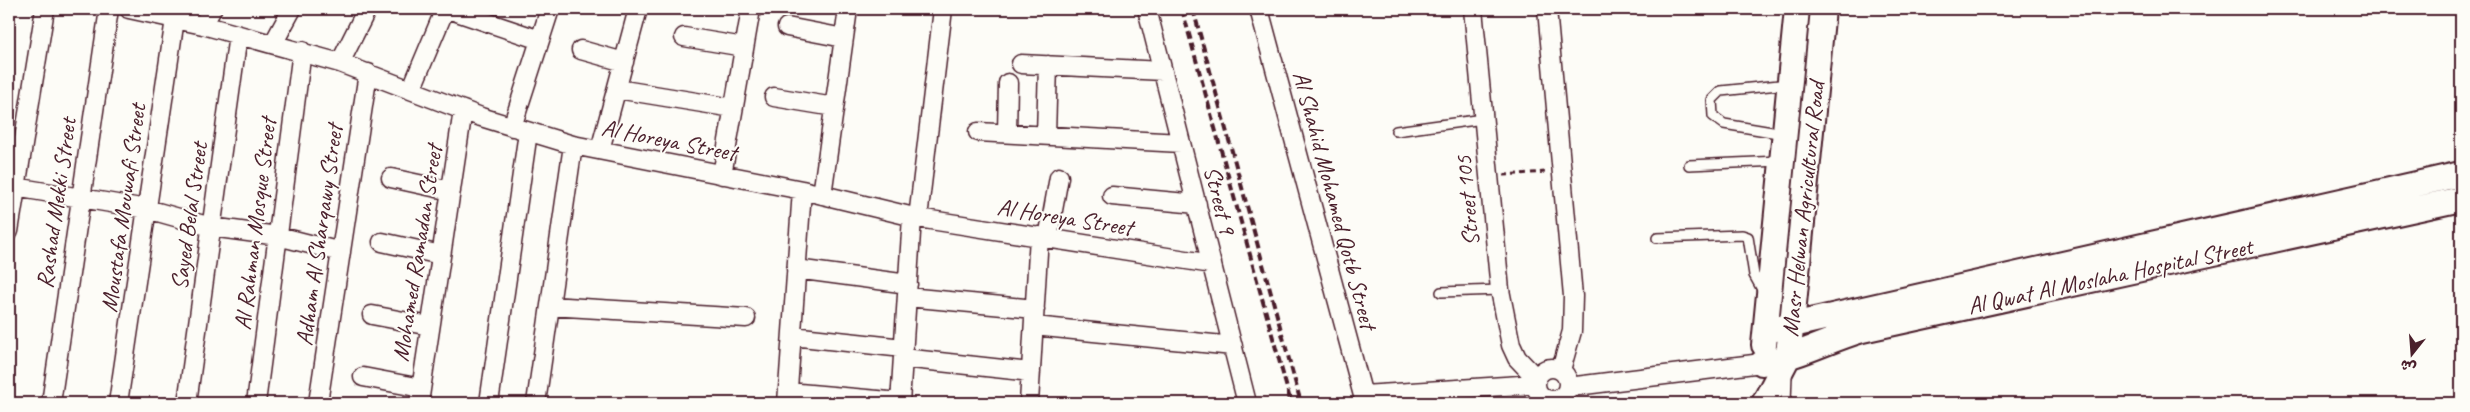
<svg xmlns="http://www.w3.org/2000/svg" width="2470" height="412" viewBox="0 0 2470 412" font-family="Caveat,'Playpen Sans Arabic',sans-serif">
  <rect width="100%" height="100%" fill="#fdfcf7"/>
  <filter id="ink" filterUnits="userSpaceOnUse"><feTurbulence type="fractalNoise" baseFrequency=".02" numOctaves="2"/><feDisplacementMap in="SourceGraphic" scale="10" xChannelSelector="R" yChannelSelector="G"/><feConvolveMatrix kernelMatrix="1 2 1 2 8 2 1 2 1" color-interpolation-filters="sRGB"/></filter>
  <g filter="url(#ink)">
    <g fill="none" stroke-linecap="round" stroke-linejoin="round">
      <!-- lane casing -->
      <g stroke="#4a1f2b" stroke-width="12">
        <path id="lane" d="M1396,131l87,-12
          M1784,134l-60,-10 -11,-8 -1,-16 9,-9 68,-7
          M1689,165l91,-4
          M1657,238l85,-3 6,2 6,38 10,18
          M1441,292l59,-2
          M1786,403l1,-29"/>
      </g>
      <!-- street casing -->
      <g stroke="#4a1f2b" stroke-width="21">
        <path id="street" d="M129,9l74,16 137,38 141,54 92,28 229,45 116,28 294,46
          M448,9l92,31
          M1147,9l100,394
          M1259,9l106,394
          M1473,9l27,281 11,55 6,13 20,21
          M1547,9l26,287 -1,35 -11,39
          M203,25l9,-16
          M787,27l57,11
          M684,37l60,10
          M273,44l19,-35
          M581,50l43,12
          M340,63l27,-54
          M1021,64l142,7
          M617,89l116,19
          M411,90l34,-81
          M774,97l60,10
          M512,127l38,-118
          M978,132l203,11
          M1007,133l1,-50
          M1046,135l2,-70
          M600,150l38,-141
          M722,175l29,-166
          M391,178l60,13
          M9,186l138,23 64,18 67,9 63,16
          M822,195l26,-186
          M1112,196l85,8
          M918,218l25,-209
          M9,231l36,-222
          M1048,238l11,-61
          M382,242l59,13
          M796,269l112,15
          M907,297l128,12
          M550,306l196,12
          M372,315l58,11
          M1034,326l199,20
          M792,336l111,12
          M903,358l128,14
          M1536 384a16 16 0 1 1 32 0a16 16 0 1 1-32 0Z
          M363,377l58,11
          M1568,387l194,-24
          M788,392l112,10
          M1363,395l173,-11
          M51,403l58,-394
          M118,403l57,-384
          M187,403l51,-368
          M256,403l46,-352
          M318,403l50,-330
          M419,403l44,-293
          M489,403l39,-271
          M536,403l37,-258
          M787,403l15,-213
          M900,403l12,-186
          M1029,403l10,-167"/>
      </g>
      <!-- secondary casing -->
      <g stroke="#4a1f2b" stroke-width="28">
        <path id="secondary" d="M1766,331l695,-157
          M1764,345l33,-336
          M1762,363c36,-6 66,-23 100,-33l599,-131
          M1764,403l23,-44 5,-35 31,-315"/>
      </g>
      <!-- path -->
      <path stroke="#4a1f2b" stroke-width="3" stroke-dasharray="5 4" stroke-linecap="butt" d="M1504,175l42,-3"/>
      <!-- lane -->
      <use href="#lane" stroke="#fdfcf7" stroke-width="9"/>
      <!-- street -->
      <use href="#street" stroke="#fdfcf7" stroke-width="18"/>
      <!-- secondary -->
      <use href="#secondary" stroke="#fdfcf7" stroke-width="24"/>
      <!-- rail -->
      <path stroke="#4a1f2b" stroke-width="4" stroke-dasharray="8 4" stroke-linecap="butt" d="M1182,9l109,394
        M1193,9l108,394"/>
    </g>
  </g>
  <g text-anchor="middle" stroke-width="4" stroke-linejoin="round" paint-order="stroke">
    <!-- street labels -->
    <g font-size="24" fill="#4a1f2b" stroke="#fdfcf7">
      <text transform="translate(669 140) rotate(11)" y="8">Al Horeya Street</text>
      <text transform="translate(1220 200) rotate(76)" y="8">Street 9</text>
      <text transform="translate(1335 200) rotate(75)" y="8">Al Shahid Mohamed Qotb Street</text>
      <text transform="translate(1467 201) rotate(-95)" y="8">Street 105</text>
      <text transform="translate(56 203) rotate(-82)" y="8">Rashad Mekki Street</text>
      <text transform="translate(123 208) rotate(-82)" y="8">Moustafa Mouwafi Street</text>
      <text transform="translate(1803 209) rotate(-84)" y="8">Masr Helwan Agricultural Road</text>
      <text transform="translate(189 216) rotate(-82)" y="8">Sayed Belal Street</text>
      <text transform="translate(1065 217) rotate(9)" y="8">Al Horeya Street</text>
      <text transform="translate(255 224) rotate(-83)" y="8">Al Rahman Mosque Street</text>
      <text transform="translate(319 235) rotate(-82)" y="8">Adham Al Sharqawy Street</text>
      <text transform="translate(417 253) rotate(-81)" y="8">Mohamed Ramadan Street</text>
      <text transform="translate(2110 276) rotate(-12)" y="8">Al Qwat Al Moslaha Hospital Street</text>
    </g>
  </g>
  <!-- margin -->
  <rect width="2470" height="412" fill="none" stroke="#fdfcf7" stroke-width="30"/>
  <rect x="15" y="15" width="2440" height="382" fill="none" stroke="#4a1f2b" stroke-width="2" filter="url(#ink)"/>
  <!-- north arrow -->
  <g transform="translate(2412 354) rotate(197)" stroke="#fdfcf7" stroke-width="4" paint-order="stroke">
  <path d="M0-4L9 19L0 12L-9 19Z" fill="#4a1f2b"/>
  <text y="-8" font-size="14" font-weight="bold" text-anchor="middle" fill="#4a1f2b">ش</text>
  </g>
</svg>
